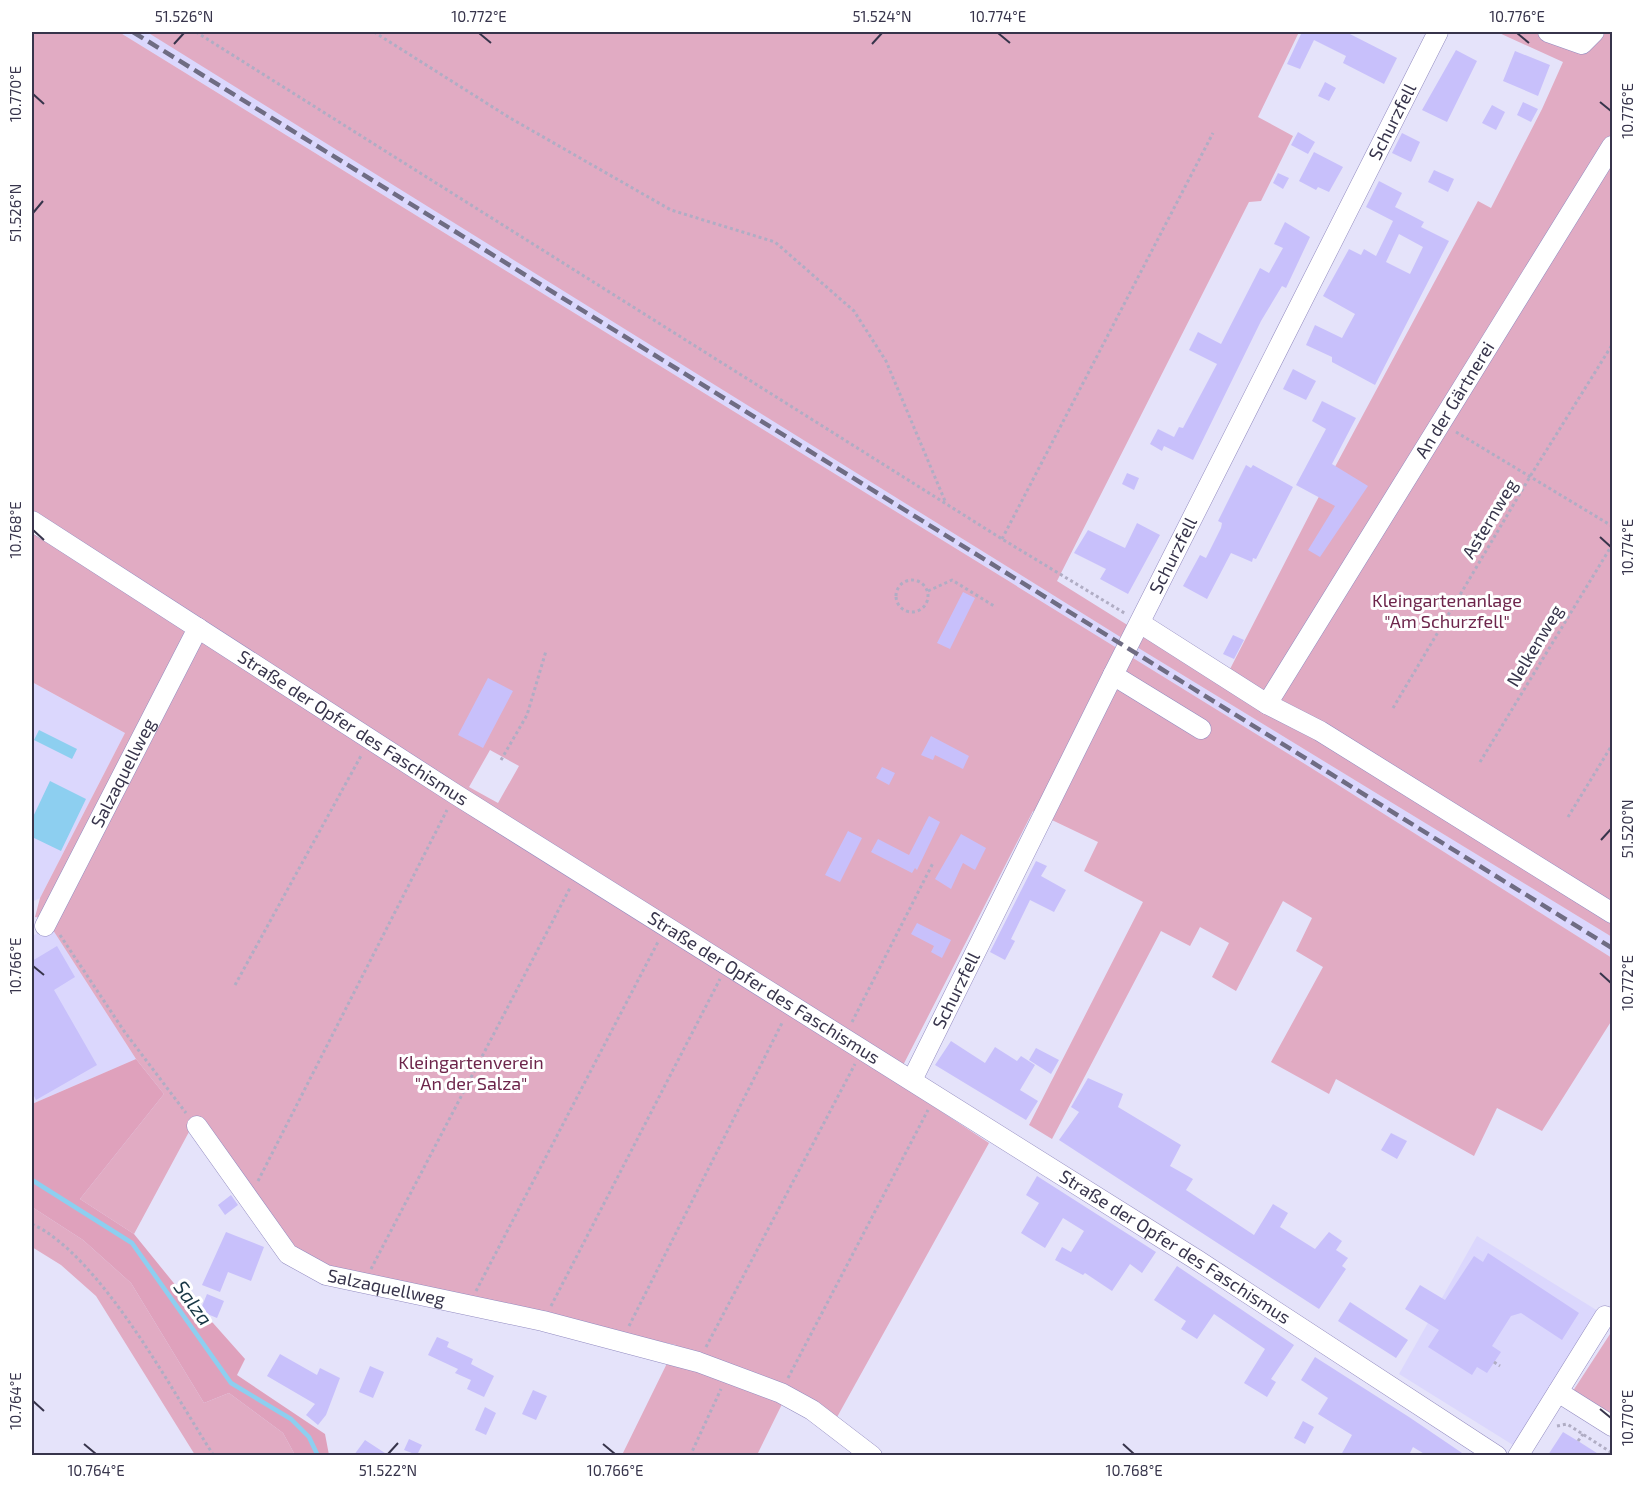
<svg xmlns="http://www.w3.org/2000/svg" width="1644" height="1487" viewBox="0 0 1644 1487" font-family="'Exo 2',sans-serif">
  <rect width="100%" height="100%" fill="#e5e3fa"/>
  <!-- built -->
  <path fill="#dbd7fd" d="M119,32h29l974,606 490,299v21l-307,-194z
    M32,682l93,51 -85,165 -8,4z
    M51,927l85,132 -104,45v-168z
    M1477,1236l121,75 -85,134 -114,-71z"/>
  <!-- green -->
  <path fill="#e1abc3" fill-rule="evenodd" d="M32,32h87l1186,732 307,194v62l-70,111 -45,-23 -23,48 -138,-77 -7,15 -58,-32 52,-95 -27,-16 16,-33 -29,-17 -47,90 -24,-14 17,-34 -29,-16 -10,19 -29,-15 -109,208 -23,-14 114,-223 -59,-31 14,-29 -65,-31 -138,270 94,62 -153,276 -47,-29 -32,65h-135l54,-110 -349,-75 -34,-21 -103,-119 -56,104 -54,-35 84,-105 -28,-35 -85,-132 6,-7 -22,-3 5,-19 85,-165 -93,-51zM490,750l29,16 -21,37 -29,-16z
    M147,32h1152l-41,85 35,19 -32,65 -12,1 -192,379 88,55 84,35 86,-167 163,-303 13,7 51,-99 21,-47 -66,-30h115v905l-490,-299z
    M32,1207l51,33 48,43 73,120 25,-10 54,40 12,22h-100l-99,-159 -35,-31 -29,-18z
    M1612,1331v88l-41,-25z"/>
  <!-- forest -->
  <path fill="#dfa1bc" d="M136,1059l28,35 -84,105 54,35 60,74 19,15 32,36 -8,16 88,59 4,21h-34l-12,-22 -54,-40 -25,10 -73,-120 -48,-43 -51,-33v-103z"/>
  <!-- water -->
  <path fill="#8dcff0" d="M39,730l38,19 -5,10 -38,-19z
    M50,781l36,18 -25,52 -29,-14v-18z"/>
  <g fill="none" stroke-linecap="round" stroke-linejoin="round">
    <!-- stream -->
    <path stroke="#8dcff0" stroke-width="4.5" d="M32,1180l100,63 99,140 60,36 18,18 9,19"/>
  </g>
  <!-- building -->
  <path fill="#c8c0fb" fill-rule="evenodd" d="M1296,32h50l51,26 -13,26 -41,-21 3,-7 -32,-16 -14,29 -13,-5 14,-30z
    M1456,50l21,11 -30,61 -25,-12z
    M1515,51l35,14 -12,31 -35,-15z
    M1325,82l11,6 -7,13 -11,-5z
    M1523,102l15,7 -7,13 -14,-7z
    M1492,105l13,7 -9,18 -14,-7z
    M1298,132l17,10 -7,12 -17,-9z
    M1402,133l18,9 -9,20 -19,-9z
    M1314,152l29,15 -14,25 -11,-5 -2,3 -17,-9z
    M1434,170l20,9 -6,13 -20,-10z
    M1278,173l11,5 -6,11 -10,-6z
    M1379,181l23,12 -7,14 29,15 -3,5 28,14 -74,144 -43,-23v-5l-26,-12 9,-20 27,13 13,-24 -32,-18 26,-47 12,6 3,-6 12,7 17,-35 -27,-14zM1399,234l24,13 -13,27 -24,-12z
    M1285,222l25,15 -24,51 -4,-2 -21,35 -68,139 -29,-14 -2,5 -12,-7 8,-15 16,8 5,-10 4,1 34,-64 -28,-14 9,-18 23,12 39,-76 9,5 14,-25 -9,-4z
    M1293,369l23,12 -10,19 -23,-11z
    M1322,401l34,17 -24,46 36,22 -48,71 -12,-7 27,-44 -39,-21 30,-56 -14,-8z
    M1246,465l5,3 2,-3 40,22 -37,72 -3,-1 -1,4 -21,-9 -24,46 -24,-13 17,-31 6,3 15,-30 1,-5 -4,-2z
    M1127,473l12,5 -5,12 -12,-6z
    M1137,523l23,12 -32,59 -28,-15 6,-10 -32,-16 14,-23 37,18z
    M963,592l12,6 -25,51 -13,-6z
    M1233,635l11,5 -10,19 -11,-5z
    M488,678l25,13 -30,57 -25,-13z
    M931,736l38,20 -6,13 -28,-14 -2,5 -12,-5z
    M882,767l13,6 -6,12 -13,-7z
    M929,816l11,6 -23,48 -2,-2 -3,5 -41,-21 7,-13 31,16z
    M848,831l14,7 -22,44 -15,-7z
    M961,834l25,14 -11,22 -12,-7 -12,26 -16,-10z
    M1036,861l11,5 -6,10 25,14 -12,22 -24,-12 -19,39 4,2 -10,19 -15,-8z
    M917,923l34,17 -9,18 -11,-6 3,-6 -23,-12z
    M57,946l18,31 -21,13 43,75 -61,35 -4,-8v-131z
    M951,1041l34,22 10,-16 22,14 4,-5 14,9 -15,25 18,11 -12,19 -91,-55z
    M1036,1048l23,12 -8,14 -22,-14z
    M1088,1078l35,16 -5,13 63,38 -11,21 23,13 -7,11 68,45 19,-31 15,9 -8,14 35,22 14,-17 13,9 -6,9 12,8 -6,8 4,3 -27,40 -260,-169 20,-28 -8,-5z
    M1391,1133l16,8 -10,18 -16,-9z
    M1037,1176l119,76 -14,21 -12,-9 -18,27 -27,-18 -2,2 -28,-15 7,-13 9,5 13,-21 -21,-13 -18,30 -24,-15 18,-30 -13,-8z
    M231,1195l7,10 -13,10 -7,-10z
    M226,1232l38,15 -13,34 -23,-9 -8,20 -18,-7z
    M1488,1253l91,60 -17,27 -41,-27 -10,3 -19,30 9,6 -14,21 -10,-6 -5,8 -44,-28 11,-17 -34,-21 15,-24 25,15 29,-44 9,6z
    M1177,1266l117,79 -23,34 5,3 -9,15 -23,-14 21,-34 -51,-35 -17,25 -16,-10 5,-8 -32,-21z
    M207,1294l17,7 -7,17 -17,-7z
    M1350,1302l58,38 -12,18 -58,-37z
    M437,1337l12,5 -2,5 26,12 -2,5 23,12 -10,21 -17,-8 4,-9 -16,-7 3,-4 -30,-14z
    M280,1354l37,21 3,-7 20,10 -14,37 -8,10 -12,-10 9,-11 -48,-28z
    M1315,1357l94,60 56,38h-39l-13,-8 -4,8h-68l11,-20 -34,-21 10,-16 -27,-18z
    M370,1366l14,6 -11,26 -14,-6z
    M533,1390l14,6 -11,24 -14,-6z
    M485,1407l11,6 -10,22 -11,-5z
    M1303,1421l11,6 -9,17 -11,-6z
    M1563,1432l15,9 22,14h-52z
    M409,1439l13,6 -5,10 -13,-5z
    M365,1440l23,15h-34z"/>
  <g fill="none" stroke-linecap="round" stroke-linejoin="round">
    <!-- minor casing -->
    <g stroke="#928bc0" stroke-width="21">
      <g id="minor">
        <path d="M1548,32l34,12 12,-12"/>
        <path id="s1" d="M32,521l423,273 742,466 300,196"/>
        <path id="s2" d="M1140,623l127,81 345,-558"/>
        <path d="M1113,675l88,54"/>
        <path d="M1267,704l53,27 292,182"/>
        <path id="s3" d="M45,926l153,-298"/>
        <path id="s4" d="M912,1080l201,-405 325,-643"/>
        <path id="s5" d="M197,1126l91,128 38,21 217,46 155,41 83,31 31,17 60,46"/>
        <path d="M1558,1392l54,34"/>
        <path d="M1518,1456l87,-140"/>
      </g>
    </g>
    <!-- path -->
    <path stroke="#b0adc4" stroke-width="3" stroke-dasharray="3 3" stroke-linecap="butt" d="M196,32l806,507 124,75
      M374,32l136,86 161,92 104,32 79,69 32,50 59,140
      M1456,432l156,94
      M1002,539l211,-406
      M896 596a16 16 0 1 1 32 0a16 16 0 1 1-32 0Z
      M928,591l24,-11 42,26
      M1393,708l138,-233 81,-130
      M501,760l26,-45 19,-64
      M1480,762l132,-217
      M1568,817l44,-72
      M60,935l64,96 62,82
      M235,985l127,-231
      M852,1022l81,-159
      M258,1181l189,-371
      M32,1224c69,32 140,167 182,232
      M371,1269l200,-383
      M476,1291l183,-351
      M551,1306l169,-327
      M629,1326l154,-305
      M706,1347l149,-283
      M1494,1362l6,4
      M788,1378l140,-268
      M1557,1426l10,-2 45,29
      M1578,1441l5,-7
      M690,1456l31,-67"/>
    <!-- minor -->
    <use href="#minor" stroke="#fff" stroke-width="20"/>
    <!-- rail -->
    <path stroke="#6f6c83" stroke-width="4.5" stroke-dasharray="12 6" stroke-linecap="butt" d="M133,32l1479,916"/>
  </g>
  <!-- ticks -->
  <path fill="none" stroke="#37344b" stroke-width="2" d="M479,33l12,10M998,33l12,10M1517,33l12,10M174,44l10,-11M872,44l10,-11M33,94l11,10M1600,102l11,9M33,213l10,-12M33,530l11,10M1600,537l11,10M1601,840l10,-11M33,966l11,9M1600,973l11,10M33,1401l11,10M1600,1409l11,9M84,1444l12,10M603,1444l12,10M1123,1444l11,10M388,1454l10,-11"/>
  <g text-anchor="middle" stroke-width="6" stroke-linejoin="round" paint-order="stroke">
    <!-- street labels -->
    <g font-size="18" fill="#37344b" stroke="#fff">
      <text dy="6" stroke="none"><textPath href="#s4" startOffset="1072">Schurzfell</textPath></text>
      <text dy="6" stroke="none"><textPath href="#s2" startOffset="508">An der Gärtnerei</textPath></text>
      <text transform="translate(1490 519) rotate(-59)" y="6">Asternweg</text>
      <text dy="6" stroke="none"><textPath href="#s4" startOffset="586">Schurzfell</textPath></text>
      <text transform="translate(1535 646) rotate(-59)" y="6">Nelkenweg</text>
      <text dy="6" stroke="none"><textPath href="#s1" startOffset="382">Straße der Opfer des Faschismus</textPath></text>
      <text dy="6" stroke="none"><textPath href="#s3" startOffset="172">Salzaquellweg</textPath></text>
      <text dy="6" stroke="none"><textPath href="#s1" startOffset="868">Straße der Opfer des Faschismus</textPath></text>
      <text dy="6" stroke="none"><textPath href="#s4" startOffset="100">Schurzfell</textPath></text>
      <text dy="6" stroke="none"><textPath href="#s1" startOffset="1354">Straße der Opfer des Faschismus</textPath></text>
      <text dy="6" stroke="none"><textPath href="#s5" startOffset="262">Salzaquellweg</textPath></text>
    </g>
    <!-- park labels -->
    <g font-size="18" fill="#6d254b" stroke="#fff">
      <text x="1447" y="607">Kleingartenanlage<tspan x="1447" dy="21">"Am Schurzfell"</tspan></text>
      <text x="471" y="1069">Kleingartenverein<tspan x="471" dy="21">"An der Salza"</tspan></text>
    </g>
    <!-- water labels -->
    <g font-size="20" font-style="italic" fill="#173644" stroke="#fff">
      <text transform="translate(193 1303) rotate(54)" y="7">Salza</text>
    </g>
  </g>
  <!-- border -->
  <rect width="1644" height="1487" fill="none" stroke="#ffffff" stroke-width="66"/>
  <rect x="33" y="33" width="1578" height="1421" fill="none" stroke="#37344b" stroke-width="2"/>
  <g font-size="15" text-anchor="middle" fill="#37344b">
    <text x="184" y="22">51.526°N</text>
    <text x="479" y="22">10.772°E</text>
    <text x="882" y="22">51.524°N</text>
    <text x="998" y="22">10.774°E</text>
    <text x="1517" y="22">10.776°E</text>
    <text transform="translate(16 94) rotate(-90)" y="5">10.770°E</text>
    <text transform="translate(1628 111) rotate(-90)" y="5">10.776°E</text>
    <text transform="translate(16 213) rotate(-90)" y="5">51.526°N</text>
    <text transform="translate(16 530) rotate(-90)" y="5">10.768°E</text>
    <text transform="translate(1628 547) rotate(-90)" y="5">10.774°E</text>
    <text transform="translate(1628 829) rotate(-90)" y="5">51.520°N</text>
    <text transform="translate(16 966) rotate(-90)" y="5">10.766°E</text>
    <text transform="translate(1628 983) rotate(-90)" y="5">10.772°E</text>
    <text transform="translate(16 1401) rotate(-90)" y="5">10.764°E</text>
    <text transform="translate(1628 1418) rotate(-90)" y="5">10.770°E</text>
    <text x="96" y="1476">10.764°E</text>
    <text x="388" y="1476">51.522°N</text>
    <text x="615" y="1476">10.766°E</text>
    <text x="1134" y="1476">10.768°E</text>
  </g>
</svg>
